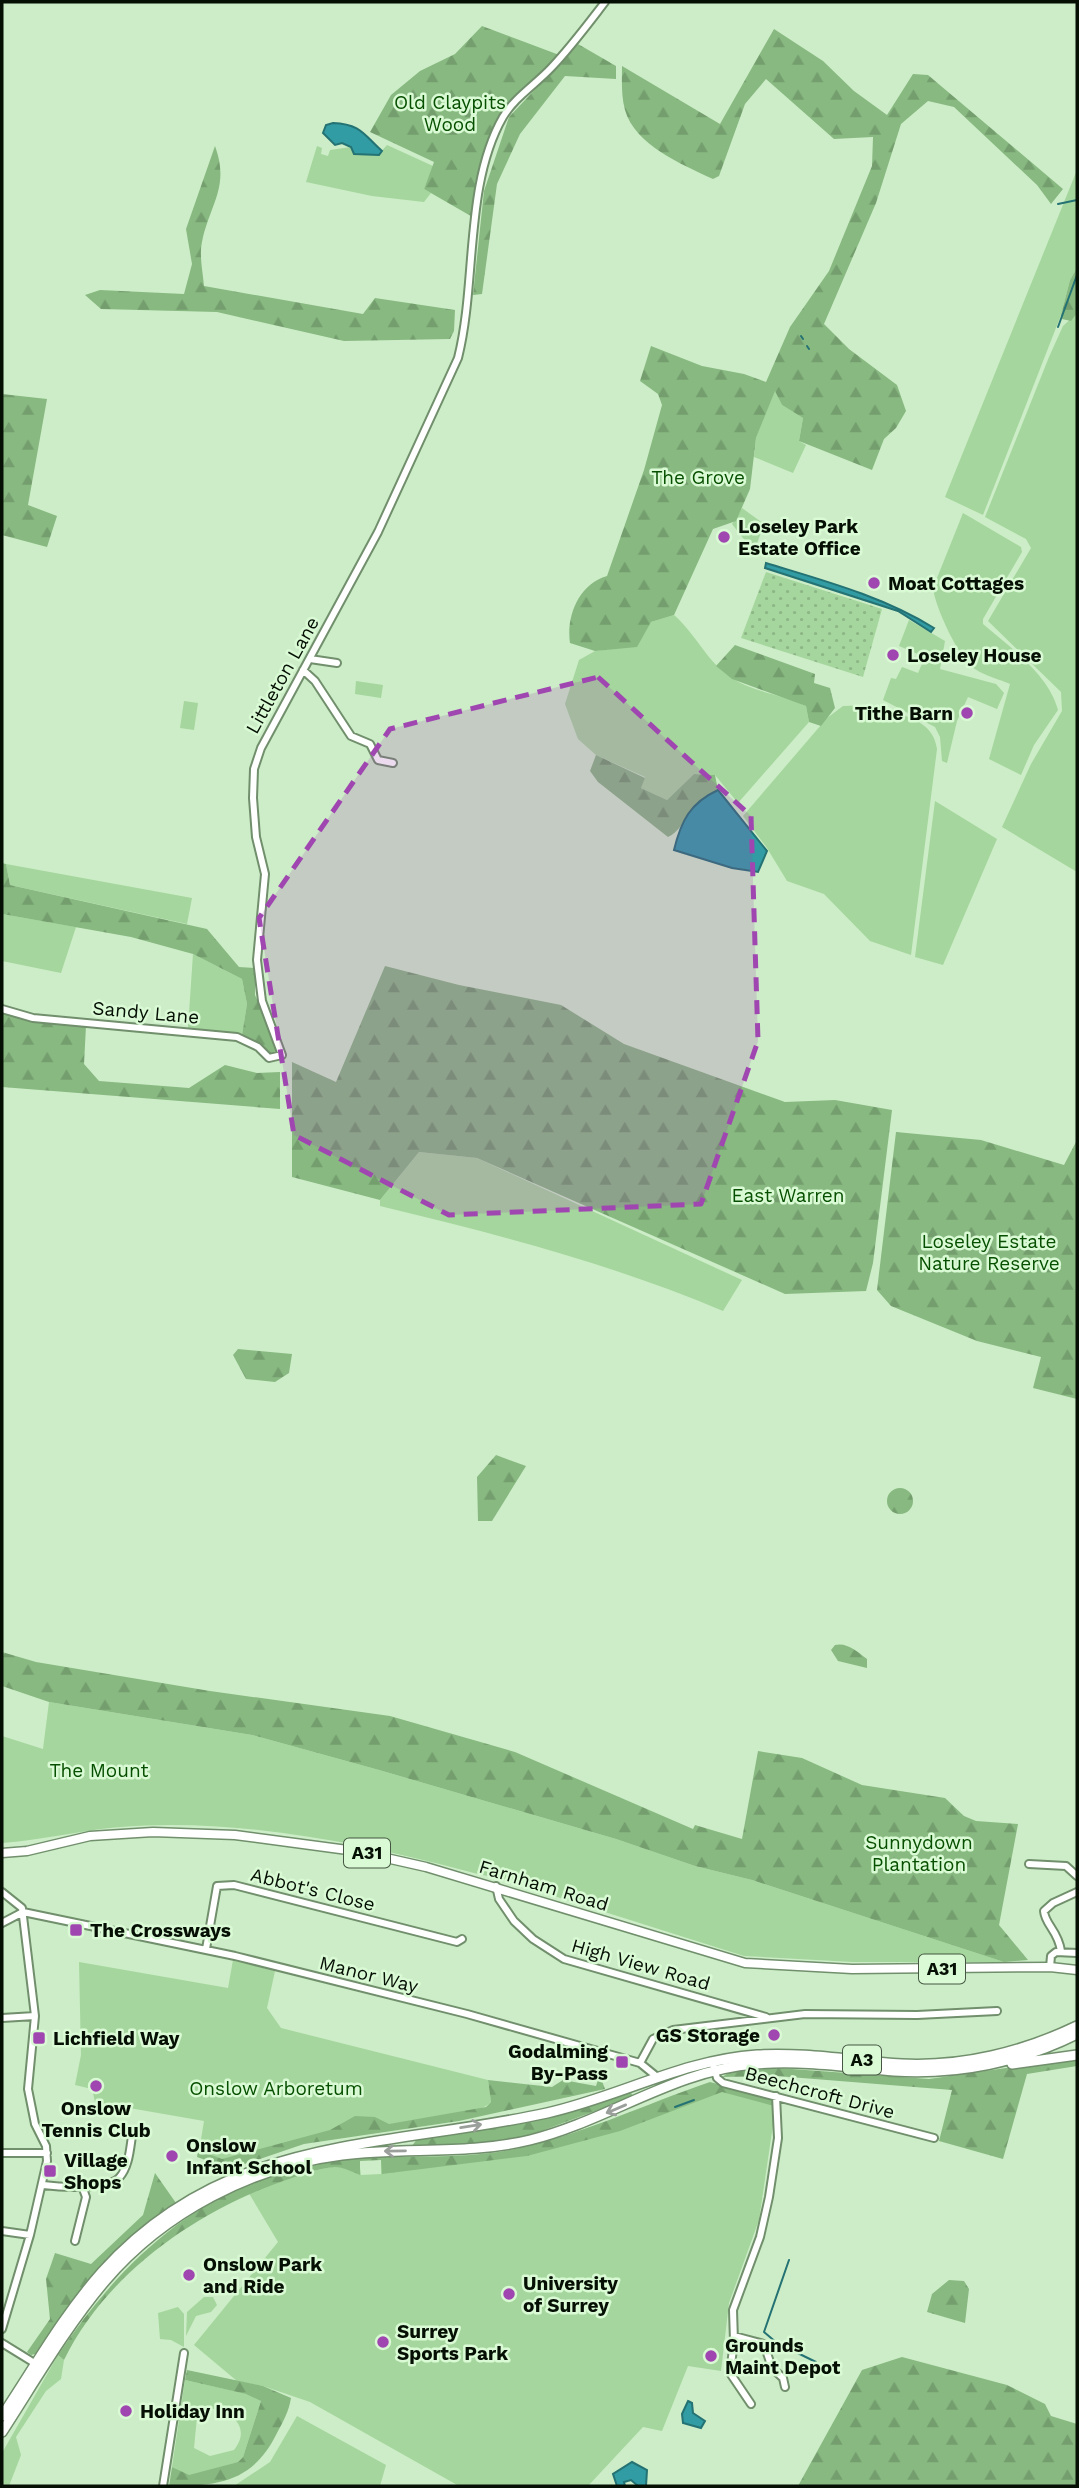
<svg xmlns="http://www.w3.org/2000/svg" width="1079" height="2488" viewBox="0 0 1079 2488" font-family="'Work Sans',sans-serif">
  <defs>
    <pattern id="forest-firs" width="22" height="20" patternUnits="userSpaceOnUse" patternTransform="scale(1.75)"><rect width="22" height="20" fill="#88b981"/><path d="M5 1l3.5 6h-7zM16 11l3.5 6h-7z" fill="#749e6e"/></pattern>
    <pattern id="garden-dots" width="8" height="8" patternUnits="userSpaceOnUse" patternTransform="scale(1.75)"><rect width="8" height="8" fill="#a5d69d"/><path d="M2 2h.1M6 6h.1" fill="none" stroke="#8db686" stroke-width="1.8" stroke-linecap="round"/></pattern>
  </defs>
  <rect width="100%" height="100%" fill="#ccedc7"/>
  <!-- green -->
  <path fill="#a5d69d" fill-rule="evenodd" d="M387,145l46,21 -9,23 7,4 -7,9 -52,-6 -66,-14 11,-36 5,2 -1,6 7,2 2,-6 21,-3 3,7 24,1z
    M1077,170v98l-7,12 -9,35 -78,200 -38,-18z
    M1077,313v559l-75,-45 29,-63 31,-53 -1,-19 -73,-71 43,-73 -5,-9 -41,-22 64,-160 14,-31z
    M775,390l7,15 21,13 -4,23 7,4 -13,28 -39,-16 2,-19z
    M742,508l22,16 -9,25 -5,-2 -18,-23z
    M963,513l58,34 1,5 -39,67v5c27,23 66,51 75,86l-24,35 -13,30 -32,-16 21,-75c-11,-5 -25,-8 -35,-15 -16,-10 -40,-62 -42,-81z
    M674,615c21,18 32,45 55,61 21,16 53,18 77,30l3,16 -71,81 -23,-28 -21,-1 -27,26 -26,-12 4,-11 -49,-22 -18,-16 -13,-35 14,-44 16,-9 30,-4 26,-25z
    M909,620l36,21 -5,28 56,15 8,9 -7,16 -29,-12 -11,24 -10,42 -5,-2 -2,-24 -5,-10 -52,-27 8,-22 5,1 6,-12 16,6 7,-16 -26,-11z
    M356,681l27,4 -2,13 -26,-4z
    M184,701l14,2 -4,27 -14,-2z
    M880,705c24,13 53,14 57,44l-26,206 -41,-14 -46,-47 -37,-13 -20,-33 -24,-32 84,-98 16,-12z
    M935,801l62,38 -54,126 -28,-8z
    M6,864l186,34 -5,26 -177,-39z
    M2,914l74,13 -15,46 -59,-12z
    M193,954l49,25 5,25 -5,31 -54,-7z
    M419,1152l58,6 265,122 -19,31c-111,-47 -226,-77 -343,-105v-6z
    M49,1702l203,33 127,35 237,69 79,27 57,14 252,82h-151l-109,-6 -193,-61c-25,-17 -53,-15 -81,-23 -109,-29 -223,-52 -336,-46 -45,2 -88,14 -132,17v-107l41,13z
    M233,1960l42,11 -8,37 14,20 207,52 3,22c-11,11 -36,12 -51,14 -72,12 -147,24 -214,54l-27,-18 5,-31 -109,-19 -3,-13 -17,-4 6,-30 -2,-93 149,26z
    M708,2086l65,19 1,13 -15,102 -30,83 -8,68 -33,-5 -26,65 -19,-4 -55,59h-129l-149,-84 -47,-16 -26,-5 -43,-36 84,-103 -31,-52 29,-11 83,-18 2,14 20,-1v-14l89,-2 55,-8z
    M204,2297h9l4,8 -6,7 -15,4 -10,20 1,-24z
    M178,2307l6,7v33l-13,-7 -11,-1 -2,-26z
    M58,2355l6,5 -3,19 -15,12 -30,46 5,18 -12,31h-7v-33z
    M185,2380l62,14 14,7 -18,56 -5,5 -49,14 -17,-9zM206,2408c23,1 47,18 28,42l-24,6 -16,-8 3,-31z
    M297,2416l89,49 -6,21h-146l36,-24z"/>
  <!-- forest -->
  <path fill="url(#forest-firs)" d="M482,26l80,30 -57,58 -16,37 -13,68 -52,-30 10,-27 -64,-30 21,-37 29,-24 35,-17z
    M774,29l49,32 31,30 33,24 26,-41 15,1 135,114 -12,15 -14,-19 -83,-78 -26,-6 -27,23 -25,79 -52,121 25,25 48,36 9,26 -10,17 -12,11 -12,31 -73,-29 4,-23 -21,-13 -7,-14 -19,47 -6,51 -14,32 -23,8 -39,86 -23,7 -14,25 -42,4 -25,-8c-4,-27 9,-59 37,-67l37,-106 18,-65 -4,-11 -18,-13 11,-35 51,20 42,8 22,8 24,-55 39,-56 43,-105 1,-29 -39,2 -68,-60 -21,25 -26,72 -6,3c-32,-15 -78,-34 -88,-69 -4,-14 -3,-30 -3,-44l98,58z
    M578,44l38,22v13l-51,-3 -45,58 -23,50 -15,110 -9,1 11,-104 25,-74z
    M215,146c15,41 -5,58 -13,96 -3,13 1,31 2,44l159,28 12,-16 80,12 -1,21 -4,8 -106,2 -127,-29 -116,-3 -16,-14 15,-5 84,4 8,-30 -6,-35z
    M1077,268v45l-6,8 -9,-2 -1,-4 9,-35z
    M2,394l45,5 -19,106 29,11 -10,31 -45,-12z
    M735,645l80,29 -1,9 16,5 5,20 -14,18 -12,-4 -3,-16 -74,-27 -16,-13z
    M596,755l49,23 -4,10 26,12 27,-26 21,1 3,15c-31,14 -31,38 -50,47l-70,-55 -8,-11z
    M2,863l4,1 4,21 197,44 32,38 16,1v27l25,57 -8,3 -30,-20 5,-31 -5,-25 -49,-25 -62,-17 -129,-23z
    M385,966l74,19 102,20 63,39 161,58 50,-2 57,10 -19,153 -7,28 -81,3 -308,-136 -58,-6 -39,48 -88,-23v-115l44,20z
    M2,1013l84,13 -2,38 15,17 90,7 36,-23 32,8 23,-1v37l-278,-22z
    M896,1132l85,8 83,25 13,-25v259l-44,-11 8,-31 -64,-16 -86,-35 -14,-16z
    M238,1349l54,5 -3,19 -14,9 -29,-3 -13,-24z
    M496,1455l30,11 -34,55h-14l-1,-44z
    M887 1501a13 13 0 1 1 26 0a13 13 0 1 1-26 0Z
    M835,1645c12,-3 23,7 32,14v9l-29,-7 -7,-11z
    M2,1652l34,10 174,29 180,25 125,36 178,77 2,-4 47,14 16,-88 44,7 60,27 83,13 19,18 12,5 42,3 -19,101 29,35 -24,2 -252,-82 -57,-14 -79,-27 -237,-69 -127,-35 -203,-33 -47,-16z
    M1077,2058v8l-50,8 -24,85 -64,-18 13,-51 -175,-14 -55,1 8,-5 48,-4 151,11z
    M488,2080l64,7 11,-7 33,6 2,-6 4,1 3,8 -146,32 -155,23 -74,25 -33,-12 1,-7 24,9 108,-29 25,-14 20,1 14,7 97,-17 5,-5z
    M710,2082l63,17 1,7 -52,-14 -102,39 -93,25 -145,18 -1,-14 -21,1v14c-7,-3 -17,-8 -25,-8 -17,1 -36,9 -52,14 -88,31 -177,93 -219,179l-6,-5c72,-107 159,-183 293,-196 53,-5 107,1 159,-9 67,-13 135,-46 200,-68z
    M630,2090l3,7 -105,39 -44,8 -73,3 7,-9 128,-21z
    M155,2173l21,30c-60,37 -98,93 -137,150l-8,2 -4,-3 23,-33 -4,-40 9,-26 36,11 52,-49z
    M949,2280l15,1 5,8 -4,34 -38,-11 5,-18z
    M902,2357l105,28 38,19 6,12 26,8v62h-279l64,-116z
    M187,2370l76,16 28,12c-2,13 -8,24 -14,35 -24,49 -58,53 -108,53l3,-19 17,8 49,-13 5,-5 18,-56 -15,-7 -61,-14z"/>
  <!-- garden -->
  <path fill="url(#garden-dots)" d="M766,572l116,37 -19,68 -122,-39z"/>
  <!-- water -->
  <path fill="#319ca3" stroke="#247273" stroke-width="2" d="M333,123c28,1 31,12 49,28l-3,4 -25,-1 -3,-7 -9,-4 -7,2 -12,-12 3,-8z
    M766,563c59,18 116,33 168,65l-3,4 -33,-21 -133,-43z
    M718,790l49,61 -9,21 -26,-4 -58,-18c7,-29 16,-47 44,-60z
    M688,2401l4,2 1,10 12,8 -4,7 -18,-5 -1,-9z
    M632,2462l15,8 -1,16h-8l-7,-6 -7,2 1,4h-8l-4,-12z"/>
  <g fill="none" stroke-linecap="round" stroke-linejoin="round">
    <!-- stream -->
    <path stroke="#247273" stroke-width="2" d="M1058,204l19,-4
      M1058,327l19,-52
      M801,336l2,3
      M807,346l2,3
      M675,2107l19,-7
      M789,2260l-25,72 13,11 39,19"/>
    <!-- minor casing -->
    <g stroke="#718f6c" stroke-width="10">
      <path id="minor" d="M310,659l27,4
        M303,670l12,11 36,55 19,8 8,16 15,3
        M2,1009l31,9 204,19 21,10 11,11 13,-3 -20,-54 -5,-41 8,-86 -9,-37 -3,-39 1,-29 7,-21 117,-216 80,-174c19,-75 6,-173 45,-241 11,-19 33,-33 48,-49 20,-21 37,-44 54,-66
        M1029,1864l37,2 11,10
        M496,1886l3,13 15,22 19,18 31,20 202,58
        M2,1892l20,16 13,108 -7,73 7,35 11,22 1,15 -17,74 -28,94
        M2,1923l21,-11 212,44 232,58 173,49 16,13
        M206,1949l11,-63 17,-1 223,57 5,-3
        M1061,1951c-3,-21 -16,-26 -17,-40l9,-8 24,-11
        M1050,1967l1,-11 5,-4 21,1
        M2,2018l33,-2
        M712,2061l5,17 6,5 211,55
        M640,2063l13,-24 20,-9 132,-16 112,1 80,-4
        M2,2153h45
        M43,2185c17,2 64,5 76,-7 10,-11 11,-29 13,-42
        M2,2231l28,4
        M75,2241l11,-44 -4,-11
        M734,2336l30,8 8,24 11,10 2,9
        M2,2343l34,21
        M751,2404l-21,-31 4,-32 -1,-31 27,-73 9,-40 9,-59 -2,-42
        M163,2486l21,-133"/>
    </g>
    <!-- major casing -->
    <g stroke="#718f6c" stroke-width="11">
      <path id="major" d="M2,1853l25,-2 63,-15 63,-4 82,3 120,16 71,16 319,96 107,6 198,-2 27,3"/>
    </g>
    <!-- highway casing -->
    <g stroke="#718f6c" stroke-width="12">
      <path id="highway" d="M1012,2064l65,-9
        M2,2416c32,-48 61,-100 100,-144 124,-138 280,-123 445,-159 72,-16 135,-53 210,-58 49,-3 96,6 145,9 60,3 121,-12 175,-38
        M2,2432c33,-51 64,-105 103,-151 59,-69 148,-115 237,-126 63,-8 126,0 188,-15 77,-19 145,-70 225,-76 47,-4 92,3 139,7 63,4 127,-9 183,-37"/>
    </g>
    <!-- minor -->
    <use href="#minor" stroke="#fff" stroke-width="6"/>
    <!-- major -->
    <use href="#major" stroke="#fff" stroke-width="8"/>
    <!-- highway -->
    <use href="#highway" stroke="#fff" stroke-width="9"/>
  </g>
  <!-- one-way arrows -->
  <defs><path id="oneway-shaft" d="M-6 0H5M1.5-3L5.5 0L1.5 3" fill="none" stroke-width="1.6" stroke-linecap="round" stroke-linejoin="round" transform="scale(1.75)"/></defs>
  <g stroke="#9b9f9b">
    <use href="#oneway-shaft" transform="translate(616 2109) rotate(157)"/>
    <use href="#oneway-shaft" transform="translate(471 2126) rotate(-9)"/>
    <use href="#oneway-shaft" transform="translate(395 2151) rotate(179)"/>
  </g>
  <!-- marked area -->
  <path fill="#a046b0" fill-opacity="0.2" stroke="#a046b0" stroke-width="5" stroke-dasharray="14 9" stroke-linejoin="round" d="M598,677l153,139 7,225 -57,163 -252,11 -155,-80 -35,-217 131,-189z"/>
  <!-- markers -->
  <g fill="#a046b0" stroke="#d9fad4" stroke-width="2.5">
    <circle cx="724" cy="537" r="7"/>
    <circle cx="874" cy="583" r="7"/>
    <circle cx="893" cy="655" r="7"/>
    <circle cx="967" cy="713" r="7"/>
    <rect x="69" y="1923" width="14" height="14" rx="3.5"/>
    <circle cx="774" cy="2035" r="7"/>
    <rect x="32" y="2031" width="14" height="14" rx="3.5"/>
    <rect x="615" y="2055" width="14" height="14" rx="3.5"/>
    <circle cx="96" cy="2086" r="7"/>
    <circle cx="172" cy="2156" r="7"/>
    <rect x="43" y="2164" width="14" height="14" rx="3.5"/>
    <circle cx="189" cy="2275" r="7"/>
    <circle cx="509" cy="2294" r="7"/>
    <circle cx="383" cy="2342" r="7"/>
    <circle cx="711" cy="2356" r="7"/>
    <circle cx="126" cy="2411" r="7"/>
  </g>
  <g text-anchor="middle" stroke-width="5" stroke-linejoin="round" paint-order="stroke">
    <!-- shield labels -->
    <g fill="#d9fad4" stroke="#455642" stroke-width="2">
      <rect x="344" y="1838.5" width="46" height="29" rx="5"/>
      <rect x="919" y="1954.5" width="46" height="29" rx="5"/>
      <rect x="843" y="2045.5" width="38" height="29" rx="5"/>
    </g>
    <g font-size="18" font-weight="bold" fill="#050f04">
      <text x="367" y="1859">A31</text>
      <text x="942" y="1975">A31</text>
      <text x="862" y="2066">A3</text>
    </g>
    <!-- park labels -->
    <g font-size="19" fill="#074f00" stroke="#d9fad4">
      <text x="450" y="109">Old Claypits<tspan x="450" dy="22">Wood</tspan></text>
      <text x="698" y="484">The Grove</text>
      <text x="788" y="1202">East Warren</text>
      <text x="989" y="1248">Loseley Estate<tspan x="989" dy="22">Nature Reserve</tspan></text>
      <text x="99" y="1777">The Mount</text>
      <text x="919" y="1849">Sunnydown<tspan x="919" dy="22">Plantation</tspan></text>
      <text x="276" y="2095">Onslow Arboretum</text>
    </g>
    <!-- poi labels -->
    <g font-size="19" font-weight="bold" fill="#050f04" stroke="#d9fad4" text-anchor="start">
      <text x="738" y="533">Loseley Park<tspan x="738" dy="22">Estate Office</tspan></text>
      <text x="888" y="590">Moat Cottages</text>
      <text x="907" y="662">Loseley House</text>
      <text x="953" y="720" text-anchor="end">Tithe Barn</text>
      <text x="90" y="1937">The Crossways</text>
      <text x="760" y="2042" text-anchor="end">GS Storage</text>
      <text x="53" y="2045">Lichfield Way</text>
      <text x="608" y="2058" text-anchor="end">Godalming<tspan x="608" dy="22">By-Pass</tspan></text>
      <text x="96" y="2115" text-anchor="middle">Onslow<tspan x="96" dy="22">Tennis Club</tspan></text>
      <text x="186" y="2152">Onslow<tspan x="186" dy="22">Infant School</tspan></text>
      <text x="64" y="2167">Village<tspan x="64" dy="22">Shops</tspan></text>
      <text x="203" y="2271">Onslow Park<tspan x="203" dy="22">and Ride</tspan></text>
      <text x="523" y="2290">University<tspan x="523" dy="22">of Surrey</tspan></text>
      <text x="397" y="2338">Surrey<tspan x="397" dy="22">Sports Park</tspan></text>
      <text x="725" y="2352">Grounds<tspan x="725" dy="22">Maint Depot</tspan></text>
      <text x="140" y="2418">Holiday Inn</text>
    </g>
    <!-- street labels -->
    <g font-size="19" fill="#050f04" stroke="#d9fad4">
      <text transform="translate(282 675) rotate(-61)" y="7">Littleton Lane</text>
      <text transform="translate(146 1012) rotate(5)" y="7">Sandy Lane</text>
      <text transform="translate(544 1885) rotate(17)" y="7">Farnham Road</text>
      <text transform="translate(313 1889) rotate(14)" y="7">Abbot's Close</text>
      <text transform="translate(641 1964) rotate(16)" y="7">High View Road</text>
      <text transform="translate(369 1974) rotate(14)" y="7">Manor Way</text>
      <text transform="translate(820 2092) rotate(15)" y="7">Beechcroft Drive</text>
    </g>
  </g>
  <!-- border -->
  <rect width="1079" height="2488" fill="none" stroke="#050f04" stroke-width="7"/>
</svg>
